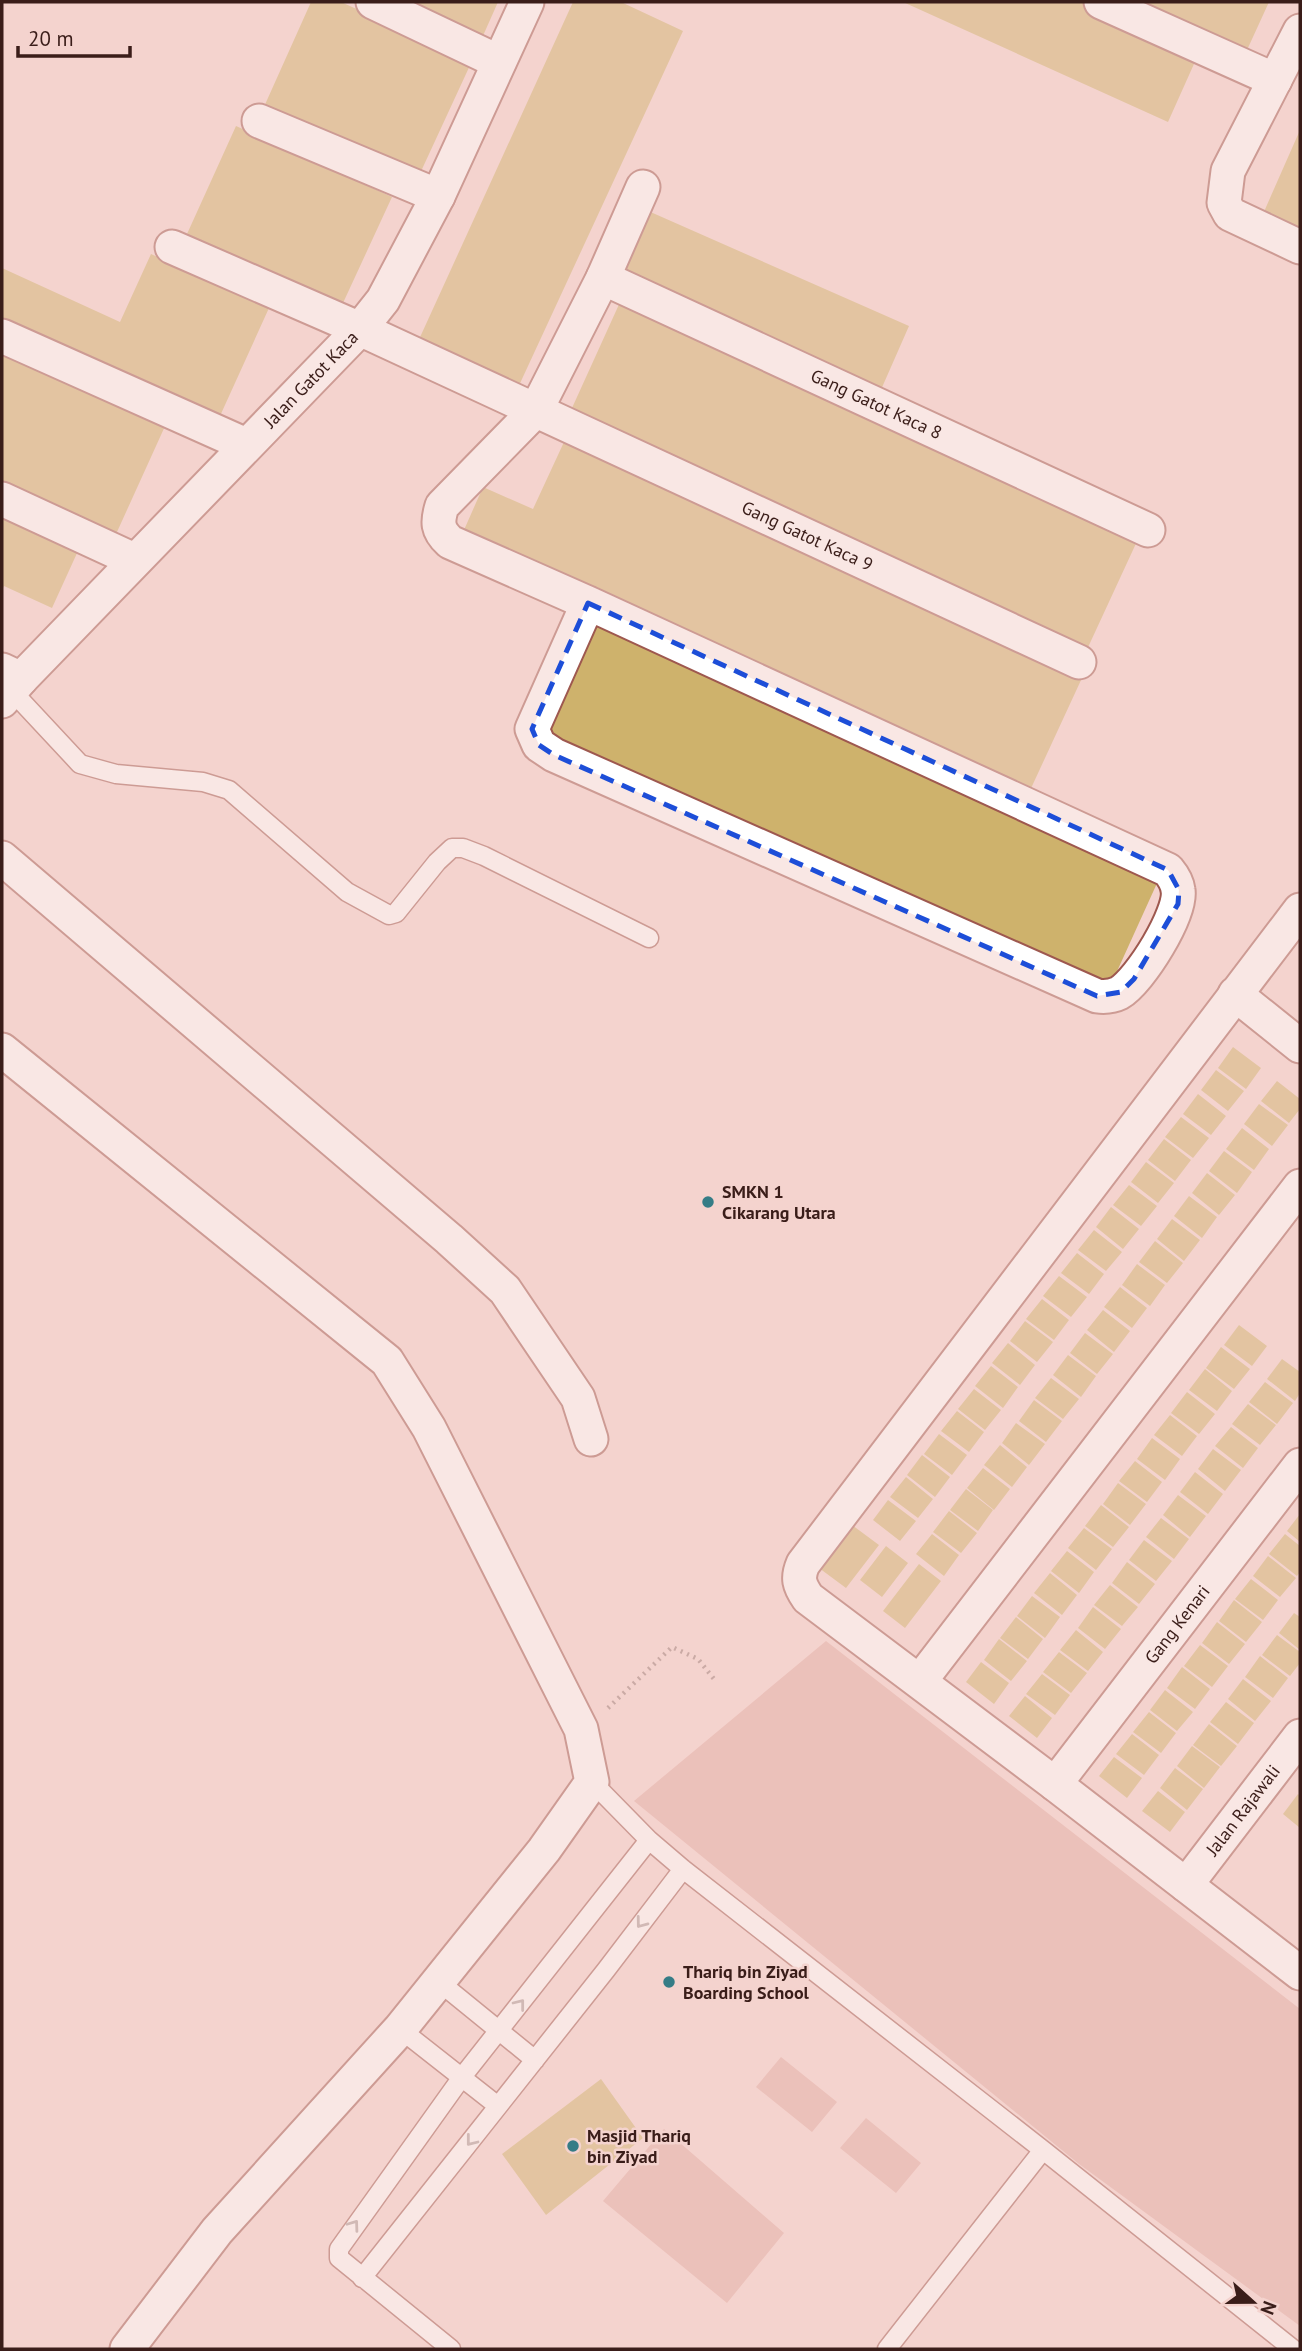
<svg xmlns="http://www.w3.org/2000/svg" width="1302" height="2351" viewBox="0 0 1302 2351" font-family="'PT Sans',sans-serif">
  <rect width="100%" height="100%" fill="#f4d3ce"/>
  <!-- green -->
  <path fill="#e1aaa2" d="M826,1641l474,368v317l-221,-162 -445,-363z
    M781,2057l56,45 -25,30 -56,-45z
    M866,2118l55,45 -25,30 -56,-45z
    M664,2129l120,104 -57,70 -124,-102z"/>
  <!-- building -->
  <path fill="#ceb26c" d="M311,2h30l131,59 -55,119 -154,-71z
    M380,2h118l-20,45z
    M573,2h48l62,29 -167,361 -100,-46z
    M903,2h179l116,53 -30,67z
    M1111,2h158l-27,59z
    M236,126l156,71 -55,119 -155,-71z
    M1300,130v100l-37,-16z
    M646,210l263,116 -29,66 -263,-117z
    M151,254l118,54 -54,119 -213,-97v-62l118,54z
    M621,300l518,237 -55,119 -517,-237z
    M2,349l164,75 -54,119 -110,-50z
    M564,442l518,236 -55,119 -567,-258 23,-52 50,22z
    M2,503l81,37 -31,68 -48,-22 -2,4z
    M595,611l568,259 -54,119 -567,-259z
    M1233,1047l28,21 -15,21 -28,-21z
    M1216,1070l28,21 -16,20 -27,-21z
    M1277,1081l23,18v10l-11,14 -28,-22z
    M1198,1094l28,22 -15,19 -28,-21z
    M1259,1104l29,21 -16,21 -28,-22z
    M1181,1117l28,21 -16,20 -28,-21z
    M1242,1128l27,21 -15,21 -28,-21z
    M1164,1139l27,21 -16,21 -27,-21z
    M1224,1151l28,21 -15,21 -28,-22z
    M1146,1162l28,21 -16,20 -27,-21z
    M1207,1173l28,22 -16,20 -27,-22z
    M1129,1185l28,21 -16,20 -28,-21z
    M1189,1196l28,21 -15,21 -28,-22z
    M1111,1207l28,22 -16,20 -27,-22z
    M1172,1219l28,21 -16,21 -27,-22z
    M1094,1230l28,22 -16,19 -28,-21z
    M1155,1241l28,22 -16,20 -28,-21z
    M1077,1253l27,21 -15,20 -28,-21z
    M1137,1264l28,21 -15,21 -28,-21z
    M1059,1276l28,21 -16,20 -28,-21z
    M1120,1287l27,21 -15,20 -28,-21z
    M1042,1299l27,21 -15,20 -28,-21z
    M1103,1310l27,21 -16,21 -27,-22z
    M1025,1321l28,21 -16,20 -27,-21z
    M1239,1325l28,21 -15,20 -28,-21z
    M1085,1333l28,21 -16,20 -27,-21z
    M1008,1343l27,22 -15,20 -28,-22z
    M1221,1347l29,22 -16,20 -28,-21z
    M1068,1355l28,21 -15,21 -28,-22z
    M1282,1359l18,13v21l-5,8 -28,-22z
    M991,1366l27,21 -15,21 -28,-22z
    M1205,1369l27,22 -15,20 -28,-21z
    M1051,1378l28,21 -16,20 -28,-21z
    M1265,1382l28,21 -16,21 -28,-22z
    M974,1389l27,21 -16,20 -27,-21z
    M1187,1392l28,22 -16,20 -28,-21z
    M1034,1400l28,21 -16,21 -27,-21z
    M1248,1404l28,21 -16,20 -28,-21z
    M957,1411l27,21 -15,20 -28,-21z
    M1170,1415l27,21 -15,20 -28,-21z
    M1016,1423l29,21 -16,21 -27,-22z
    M1231,1427l27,21 -15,20 -28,-22z
    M939,1434l28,21 -15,20 -28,-21z
    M1152,1438l28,21 -15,21 -28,-21z
    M1000,1445l27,22 -15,20 -28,-22z
    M1213,1449l28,21 -16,21 -27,-22z
    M922,1455l28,22 -15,20 -28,-22z
    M1135,1461l27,21 -15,20 -28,-21z
    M983,1468l27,21 -16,21 -27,-22z
    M1195,1472l28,22 -15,20 -28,-22z
    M906,1477l27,22 -15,19 -28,-21z
    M1118,1483l28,21 -16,21 -27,-21z
    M966,1489l27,21 -15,21 -28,-21z
    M1178,1495l28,21 -16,21 -27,-22z
    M888,1500l28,21 -16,20 -27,-21z
    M1101,1505l28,22 -16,20 -28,-21z
    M949,1511l28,22 -16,20 -28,-21z
    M1300,1514v28l-13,-11z
    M1161,1518l28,21 -15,20 -28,-22z
    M852,1525l27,20 -33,43 -27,-20z
    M1084,1528l28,21 -16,21 -28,-22z
    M932,1534l27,21 -15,21 -28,-22z
    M1285,1534l15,12v26l-3,4 -28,-22z
    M1144,1540l28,21 -16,20 -27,-21z
    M886,1546l22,17 -26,34 -22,-17z
    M1067,1551l27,21 -15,21 -28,-22z
    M1268,1556l28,22 -16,19 -27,-21z
    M1127,1562l28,22 -16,20 -27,-21z
    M919,1564l22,17 -36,47 -22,-17z
    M1050,1573l27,22 -15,20 -28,-22z
    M1251,1579l27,21 -15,20 -28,-21z
    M1110,1585l28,22 -16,19 -28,-21z
    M1032,1596l28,21 -15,21 -28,-22z
    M1234,1600l28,22 -16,20 -27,-21z
    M1093,1607l28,22 -16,20 -27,-21z
    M1294,1613l6,4v33l-21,-17z
    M1016,1617l27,22 -15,20 -28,-21z
    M1217,1622l28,22 -16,20 -27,-21z
    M1076,1630l27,22 -15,19 -28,-21z
    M1277,1635l23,17v11l-10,13 -28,-21z
    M999,1639l28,22 -16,20 -27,-21z
    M1200,1645l28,21 -16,21 -28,-21z
    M1059,1652l28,21 -16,20 -28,-21z
    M1260,1656l28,22 -15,20 -28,-21z
    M981,1662l28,21 -15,21 -28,-22z
    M1182,1667l28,22 -15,20 -28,-21z
    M1042,1674l28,21 -15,20 -29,-21z
    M1243,1679l28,22 -16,20 -27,-22z
    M1165,1690l28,22 -16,19 -27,-21z
    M1025,1696l27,22 -15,20 -28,-22z
    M1226,1702l28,21 -16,21 -28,-22z
    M1149,1712l27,21 -15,20 -28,-21z
    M1209,1724l28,22 -16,20 -28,-21z
    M1132,1734l27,21 -15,20 -28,-21z
    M1192,1746l28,21 -16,21 -27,-22z
    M1114,1757l28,21 -15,20 -28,-22z
    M1175,1768l28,21 -16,21 -27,-22z
    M1158,1791l27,21 -15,20 -28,-21z
    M1298,1794l2,2v32l-17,-14z
    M601,2079l42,59 -97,77 -44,-61z"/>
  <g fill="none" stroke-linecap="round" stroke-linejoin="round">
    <!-- service casing -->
    <g stroke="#9e584f" stroke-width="21">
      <path id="service" d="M11,690l69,74 36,10 87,8 26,8 118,102 42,23 7,-2 41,-51 15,-14h11l21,8 165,82
        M592,1782l57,58 34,29 360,281 250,199
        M438,1981l97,79
        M400,2029l98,77
        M362,2278l244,-308 77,-101
        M451,2349l-112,-91v-9l123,-172 187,-237
        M887,2349l156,-199"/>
    </g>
    <!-- minor casing -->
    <g stroke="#9e584f" stroke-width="37">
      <g id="minor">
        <path d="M373,2l126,60"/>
        <path d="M1101,2l174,78"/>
        <path d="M1300,31l-72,140 -4,32 6,11 70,33"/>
        <path d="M259,121l179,75"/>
        <path id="s1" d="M172,247l188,82 719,333"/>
        <path id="s2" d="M603,278l545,252"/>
        <path d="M2,336l244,109"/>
        <path d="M2,499l132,61"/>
        <path d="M588,603l-56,126 7,16 15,10 543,241c8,1 14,1 22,-3 21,-12 63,-80 59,-103 -1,-8 -5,-14 -10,-20l-580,-267 -138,-61c-13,-12 -13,-20 -8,-36l94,-96 67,-132 40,-91"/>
        <path id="s3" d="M2,670l19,9 339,-350 23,-29 55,-104 89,-194"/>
        <path d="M2,701l19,-22"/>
        <path d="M2,858l447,381 56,51 73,108 13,41"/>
        <path d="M1300,910l-497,654c-6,14 -4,21 5,34l247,186 245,189"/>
        <path d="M1235,994l65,52"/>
        <path d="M2,1050l385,311 42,67 152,301 11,53 -48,68 -144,179 -183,202 -90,118"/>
        <path d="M920,1681l380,-495"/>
        <path id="s4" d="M1055,1784l245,-319"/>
        <path id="s5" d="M1186,1885l114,-149"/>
      </g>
    </g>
    <!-- path -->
    <path stroke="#987974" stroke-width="4.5" stroke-dasharray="2 5" stroke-linecap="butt" d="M608,1708l64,-61 26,12 16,20"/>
    <!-- service -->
    <use href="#service" stroke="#fff" stroke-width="18"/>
    <!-- minor -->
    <use href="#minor" stroke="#fff" stroke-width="33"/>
  </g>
  <!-- one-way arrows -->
  <defs><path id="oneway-chevron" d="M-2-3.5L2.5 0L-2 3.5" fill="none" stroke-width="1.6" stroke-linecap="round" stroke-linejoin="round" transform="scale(1.75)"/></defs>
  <g stroke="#a69998">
    <use href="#oneway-chevron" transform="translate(641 1923) rotate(127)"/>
    <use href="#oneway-chevron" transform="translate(520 2004) rotate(-52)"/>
    <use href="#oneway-chevron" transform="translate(471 2141) rotate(128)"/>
    <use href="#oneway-chevron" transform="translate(354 2225) rotate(-54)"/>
  </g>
  <!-- marked area -->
  <path d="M0 0H1302V2351H0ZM588,603l580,267 11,20 -1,14 -44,75 -13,13 -24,4 -543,-241 -15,-10 -7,-16z" fill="#f4d3ce" fill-opacity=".55" fill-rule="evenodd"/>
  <path fill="none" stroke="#1d4ed8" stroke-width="5" stroke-dasharray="14 9" stroke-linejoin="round" d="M588,603l580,267 11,20 -1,14 -44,75 -13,13 -24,4 -543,-241 -15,-10 -7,-16z"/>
  <!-- markers -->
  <g fill="#357c86" stroke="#f4d3ce" stroke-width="2.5">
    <circle cx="708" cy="1202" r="7"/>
    <circle cx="669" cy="1982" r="7"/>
    <circle cx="573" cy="2146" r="7"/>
  </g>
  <g text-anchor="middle" stroke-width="5" stroke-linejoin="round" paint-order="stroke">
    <!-- street labels -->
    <g font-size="18" fill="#3a1d19" stroke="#f4d3ce">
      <text dy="6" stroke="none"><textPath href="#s3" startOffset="438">Jalan Gatot Kaca</textPath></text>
      <text dy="6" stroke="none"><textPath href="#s2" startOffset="301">Gang Gatot Kaca 8</textPath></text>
      <text dy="6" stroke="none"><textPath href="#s1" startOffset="698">Gang Gatot Kaca 9</textPath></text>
      <text dy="6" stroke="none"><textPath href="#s4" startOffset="201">Gang Kenari</textPath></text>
      <text dy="6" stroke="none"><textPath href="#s5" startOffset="94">Jalan Rajawali</textPath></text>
    </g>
    <!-- poi labels -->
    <g font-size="18" font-weight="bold" fill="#3a1d19" stroke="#f4d3ce" text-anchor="start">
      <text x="722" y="1198">SMKN 1<tspan x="722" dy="21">Cikarang Utara</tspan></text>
      <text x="683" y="1978">Thariq bin Ziyad<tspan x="683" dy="21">Boarding School</tspan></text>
      <text x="587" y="2142">Masjid Thariq<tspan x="587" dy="21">bin Ziyad</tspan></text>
    </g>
  </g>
  <!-- border -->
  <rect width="1302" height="2351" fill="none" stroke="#3a1d19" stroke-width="7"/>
  <!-- north arrow -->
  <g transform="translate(1253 2302) rotate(111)" stroke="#f4d3ce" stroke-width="5" paint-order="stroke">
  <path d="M0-5L12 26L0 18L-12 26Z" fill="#3a1d19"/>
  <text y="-10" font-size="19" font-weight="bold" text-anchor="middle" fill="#3a1d19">N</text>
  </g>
  <!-- scale -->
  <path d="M18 46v10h112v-10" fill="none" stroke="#3a1d19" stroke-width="3.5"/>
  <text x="28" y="46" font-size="21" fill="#3a1d19" stroke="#f4d3ce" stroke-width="5" paint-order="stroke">20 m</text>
</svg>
